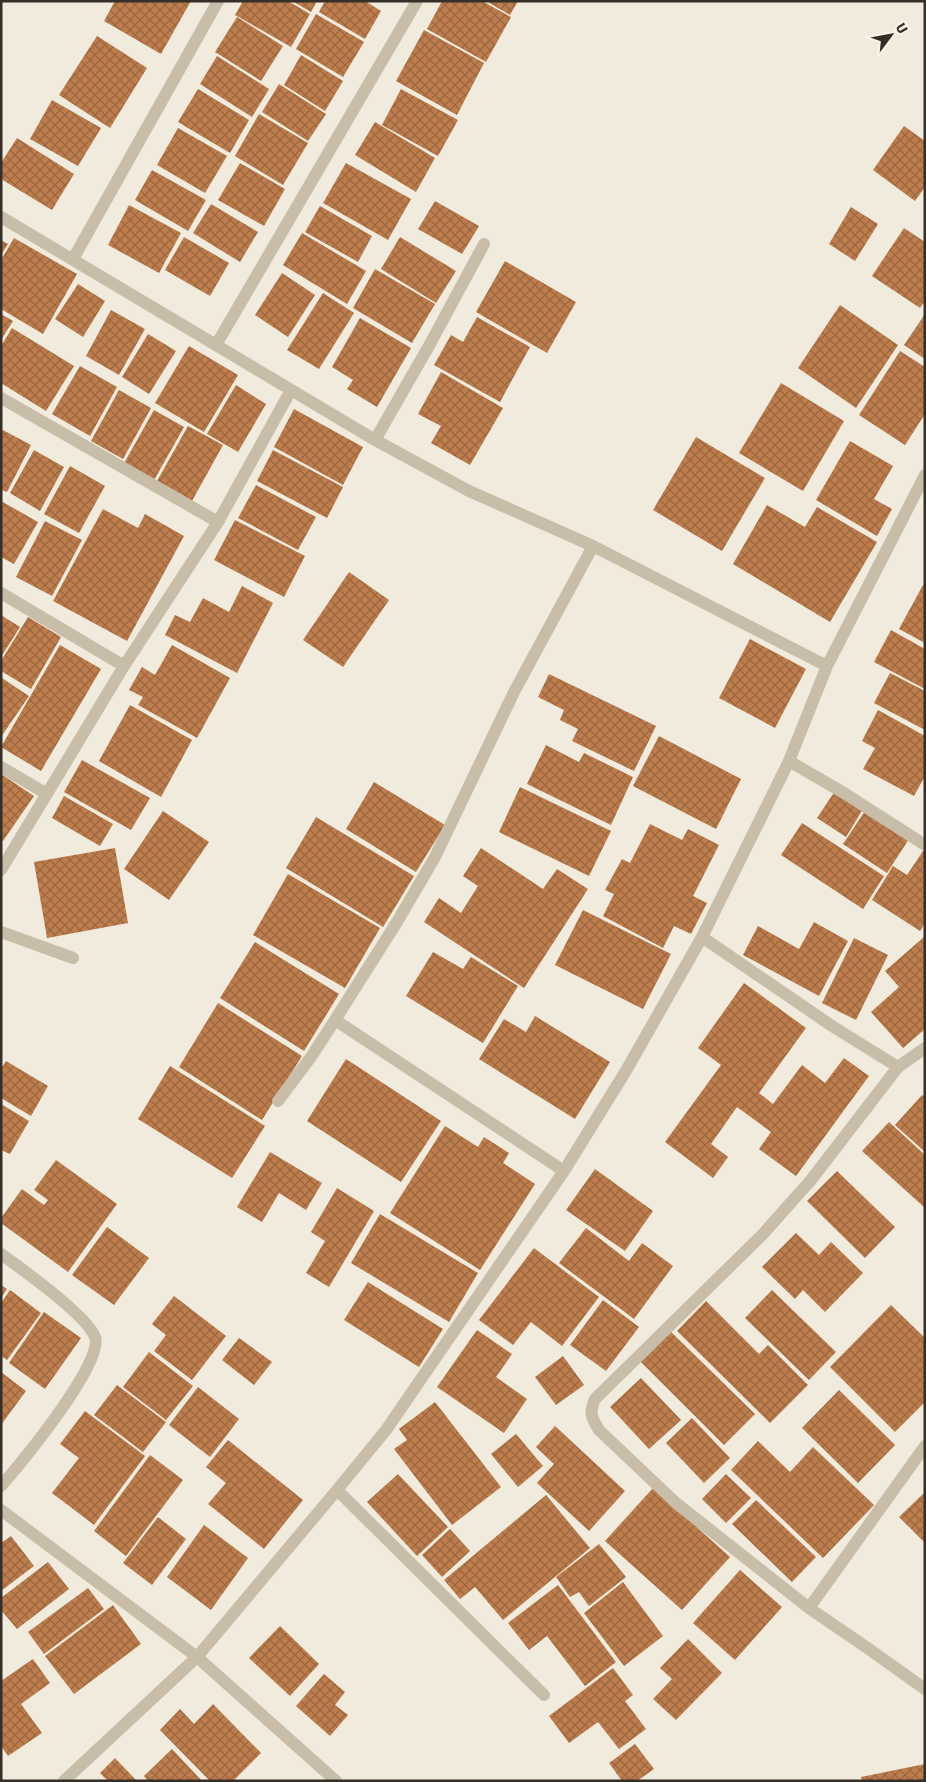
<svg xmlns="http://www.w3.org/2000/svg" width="926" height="1782" viewBox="0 0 926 1782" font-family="'Fira Sans',sans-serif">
  <defs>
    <pattern id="building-cross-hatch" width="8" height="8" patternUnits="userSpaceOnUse" patternTransform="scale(1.25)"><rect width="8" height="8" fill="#be7d4d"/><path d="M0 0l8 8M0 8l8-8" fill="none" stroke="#9b6740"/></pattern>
  </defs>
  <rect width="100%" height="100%" fill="#f0ebdc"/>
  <!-- building -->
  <path fill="url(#building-cross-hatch)" d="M115,1h76l-30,53 -57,-33z
    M243,1h45l22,13 -19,33 -56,-32z
    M292,1h25l-6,11z
    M325,1h40l16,10 -16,28 -46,-27z
    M442,1h40l29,16 -25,45 -59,-33z
    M486,1h32l-8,14z
    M316,14l48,28 -21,35 -47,-28z
    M237,17l46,29 -22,35 -46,-29z
    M424,30l60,33 -27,52 -61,-34z
    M97,36l50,32 -37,60 -51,-33z
    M301,55l42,26 -18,30 -41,-26z
    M217,56l52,33 -17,28 -52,-33z
    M279,84l47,30 -18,27 -46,-29z
    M198,89l51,31 -19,33 -52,-31z
    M401,89l57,31 -20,36 -56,-31z
    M52,100l49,28 -23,38 -48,-27z
    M259,114l49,29 -25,42 -48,-29z
    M375,122l60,36 -19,34 -61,-37z
    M904,126l21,15v46l-10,14 -42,-31z
    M178,128l49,28 -22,37 -48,-28z
    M17,138l57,36 -22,36 -51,-31v-16z
    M240,163l45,26 -21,37 -46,-26z
    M346,163l65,36 -23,41 -65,-37z
    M152,170l54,30 -18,31 -53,-31z
    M435,201l44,25 -17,28 -44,-25z
    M211,204l47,28 -18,30 -47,-29z
    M129,205l52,28 -22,40 -51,-28z
    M320,206l52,30 -14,26 -53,-30z
    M851,207l27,17 -23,37 -26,-17z
    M904,228l21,14v59l-5,7 -48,-32z
    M302,233l64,38 -19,33 -64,-39z
    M184,237l45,26 -19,33 -45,-26z
    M400,237l56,34 -20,32 -55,-34z
    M14,238l63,36 -34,60 -42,-25v-49z
    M1,240l7,4 -7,11z
    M505,261l71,41 -29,51 -71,-41z
    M375,269l60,35 -23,39 -59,-35z
    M282,273l33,22 -27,42 -33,-22z
    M78,284l27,17 -22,36 -28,-18z
    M323,293l31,20 -35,56 -32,-19z
    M840,305l58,40 -42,63 -58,-40z
    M111,310l34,19 -26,46 -33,-19z
    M1,314l12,7 -12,19z
    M925,314v45l-21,-14z
    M477,317l53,30 -30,55 -66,-37 17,-30 12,7z
    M360,318l51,30 -34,59 -30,-18 6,-9 -21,-13z
    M12,328l62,38 -28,45 -45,-28v-37z
    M148,334l28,17 -27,43 -27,-17z
    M189,346l49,29 -34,57 -49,-29z
    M900,351l25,16v47l-20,31 -46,-30z
    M80,366l37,21 -27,49 -38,-22z
    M441,372l62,36 -33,57 -39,-22 10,-17 -23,-12z
    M781,383l63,38 -41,70 -64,-38z
    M236,385l30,19 -28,48 -31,-18z
    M119,390l32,18 -28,51 -32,-18z
    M294,409l69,38 -20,38 -69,-38z
    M154,410l30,17 -31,55 -30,-17z
    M188,426l35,19 -31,56 -35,-20z
    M1,429l30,16 -24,47 -6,-2z
    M696,437l69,41 -43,73 -69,-41z
    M850,441l43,25 -19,33 18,10 -15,27 -61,-36z
    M34,450l30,17 -24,44 -30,-18z
    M273,450l70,37 -16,31 -70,-37z
    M70,466l35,20 -26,47 -35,-19z
    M256,485l60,32 -18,33 -60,-32z
    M1,501l37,21 -24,42 -13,-7z
    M767,505l38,22 12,-20 60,35 -47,80 -97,-58z
    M103,509l35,19 7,-14 39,22 -57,105 -74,-40z
    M235,520l70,36 -21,41 -70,-37z
    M45,521l37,19 -30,56 -36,-19z
    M349,572l40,28 -46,67 -40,-27z
    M923,585l2,1v57l-26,-14z
    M242,586l31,17 -36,70 -72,-38 10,-20 15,7 13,-24 26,14z
    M1,615l19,12 -19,30z
    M28,617l33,20 -30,52 -30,-18v-10z
    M891,630l34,19v40l-51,-27z
    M750,639l56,30 -31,59 -56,-30z
    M60,645l41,24 -60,102 -40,-24z
    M172,645l58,33 -33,60 -59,-33 5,-8 -14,-7 13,-23 13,8z
    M890,673l35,18v39l-51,-27z
    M549,674l107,52 -22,45 -62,-30 6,-12 -18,-9 4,-10 -26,-13z
    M2,678l27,18 -28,41v-58z
    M130,705l62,35 -31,57 -62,-36z
    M878,710l47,26v40l-11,20 -51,-27 12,-21 -13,-7z
    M659,736l82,43 -25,50 -83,-43z
    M546,745l33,17 5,-9 49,24 -22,48 -84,-41z
    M82,760l68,38 -19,32 -67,-38z
    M1,774l33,22 -31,45 -2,-1z
    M374,782l71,43 -29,47 -70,-43z
    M520,787l91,44 -22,45 -90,-44z
    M835,791l28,18 -17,28 -29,-19z
    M64,796l49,28 -13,22 -48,-28z
    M163,811l46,31 -40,58 -45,-31z
    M865,811l44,28 -22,34 -44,-29z
    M316,817l98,59 -31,51 -97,-59z
    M802,823l82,53 -21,33 -82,-54z
    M650,824l32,16 6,-11 31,16 -26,51 14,7 -16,31 -17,-8 -11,22 -60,-32 11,-22 -9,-4 17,-31 8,4z
    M115,848l13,75 -81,15 -13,-76z
    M481,848l62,41 14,-20 31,20 -64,99 -100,-66 15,-24 22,15 17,-27 -15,-10z
    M923,851l2,1v71l-5,8 -48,-31 21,-34 14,9z
    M288,874l92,54 -35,60 -92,-53z
    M583,910l88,44 -28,55 -88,-44z
    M814,922l34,19 -29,55 -76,-41 15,-29 41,23z
    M924,937l1,92 -22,19 -32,-36 28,-25 -14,-16z
    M854,938l34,17 -32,65 -34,-17z
    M255,942l84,52 -35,57 -84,-53z
    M433,952l30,17 8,-12 47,29 -35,57 -77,-47z
    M744,983l62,45 -47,65 14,11 29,-39 23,18 19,-25 25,18 -73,100 -37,-27 12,-17 -34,-25 -26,37 17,13 -15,21 -48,-36 56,-77 -23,-17z
    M218,1003l84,53 -40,64 -83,-53z
    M535,1016l75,46 -35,57 -96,-60 25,-40 22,13z
    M346,1059l95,62 -40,61 -94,-61z
    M6,1061l42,25 -17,30 -30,-18v-29z
    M170,1066l95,60 -33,52 -94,-59z
    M922,1095l3,2v55l-30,-27z
    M1,1104l28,17 -19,33 -9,-4z
    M889,1122l36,33v53l-63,-57z
    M445,1126l33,21 6,-10 25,16 -6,10 32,21 -55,86 -90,-57z
    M270,1152l52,31 -16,27 -27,-17 -17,29 -25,-15z
    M56,1160l61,44 -49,68 -67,-49v-5l21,-29 22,16 4,-5 -14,-10z
    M595,1169l58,42 -28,40 -59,-41z
    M837,1171l58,56 -30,31 -58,-57z
    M337,1188l37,23 -45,76 -23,-14 19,-32 -14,-9z
    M380,1214l98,59 -29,49 -98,-59z
    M107,1227l42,31 -35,47 -42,-30z
    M586,1228l43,33 13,-18 31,23 -39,53 -75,-56z
    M796,1233l23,22 12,-13 32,31 -38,39 -22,-22 -8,9 -33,-32z
    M534,1248l65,49 -37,49 -31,-24 -18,23 -34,-25z
    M368,1282l75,47 -24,38 -75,-47z
    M1,1285l6,4 -6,9z
    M10,1290l31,23 -34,47 -6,-4v-53z
    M772,1290l64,62 -27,28 -64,-62z
    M174,1296l52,40 -34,44 -38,-29 12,-16 -14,-11z
    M603,1300l36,27 -33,44 -36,-26z
    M706,1301l53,53 9,-9 40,40 -38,38 -93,-92z
    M891,1305l34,33v64l-30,30 -65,-65z
    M44,1312l37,26 -36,51 -36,-26z
    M477,1330l35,24 -16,23 31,22 -23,34 -67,-46z
    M669,1330l86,84 -31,31 -85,-85z
    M239,1338l33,24 -18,23 -32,-25z
    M149,1352l44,34 -27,34 -43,-33z
    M563,1356l21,29 -28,20 -21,-28z
    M1,1372l25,19 -25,34z
    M641,1378l40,42 -32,29 -39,-42z
    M117,1385l49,37 -23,30 -49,-37z
    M198,1387l41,32 -29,38 -41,-32z
    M839,1390l56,55 -37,38 -56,-55z
    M435,1402l66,85 -49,38 -58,-76 13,-9 -8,-11z
    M85,1411l60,45 -51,69 -42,-32 27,-35 -19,-14z
    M692,1418l38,40 -26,25 -38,-40z
    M555,1426l70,65 -36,40 -52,-48 17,-19 -18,-17z
    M516,1434l27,32 -25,21 -27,-33z
    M228,1440l75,60 -39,49 -56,-45 18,-21 -20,-16z
    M758,1441l32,31 23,-25 61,58 -51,53 -92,-88z
    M150,1455l33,25 -57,76 -32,-25z
    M398,1474l50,53 -31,29 -50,-54z
    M726,1474l25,24 -25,25 -24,-24z
    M653,1488l77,69 -48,53 -77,-69z
    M925,1492v51l-26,-26z
    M546,1495l44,53 -87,72 -28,-33 -15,12 -16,-19z
    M756,1500l60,57 -24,25 -60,-58z
    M158,1517l28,22 -34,46 -29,-22z
    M204,1525l44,33 -37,52 -44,-33z
    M450,1529l20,22 -28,26 -20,-22z
    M11,1536l23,30 -33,25v-48z
    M599,1544l27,33 -37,29 -10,-14 -9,5 -14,-20z
    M48,1562l21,27 -52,40 -16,-19v-12z
    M740,1570l42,37 -47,53 -42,-37z
    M623,1582l40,54 -39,30 -40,-53z
    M558,1585l58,77 -31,24 -38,-50 -18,14 -21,-27z
    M88,1588l16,21 -60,45 -16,-22z
    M113,1605l28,39 -67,50 -29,-38z
    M280,1626l39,38 -29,32 -41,-38z
    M688,1639l34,34 -46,47 -23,-21 19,-20 -12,-11z
    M33,1659l17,24 -29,21 21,29 -34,23 -7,-10v-65z
    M613,1668l20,27 -8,6 21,28 -27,20 -21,-27 -29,21 -20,-27z
    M324,1674l21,18 -10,13 13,10 -18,21 -34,-30z
    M213,1704l48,49 -28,28h-23l-50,-51 20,-21 14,15z
    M635,1744l19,25 -17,12h-15l-13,-18z
    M172,1749l30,32h-54l-4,-5z
    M115,1758l22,23h-29l-8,-8z
    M925,1764v17h-63l-1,-4z"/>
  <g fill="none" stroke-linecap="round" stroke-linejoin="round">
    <!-- street -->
    <path stroke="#c8bda9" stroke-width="12" d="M1,217l215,128 201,-344
      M73,259l145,-258
      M216,345l159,95 94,51 124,55 234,120
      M1,398l217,124
      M375,440l55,-96 54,-100
      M1,593l123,73
      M789,761l55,32 81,52
      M1,767l46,27
      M1,870l123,-204 94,-144 73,-132
      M1,932l72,26
      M702,937l130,89 66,41
      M925,1048l-27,19 -87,113 -48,54 -168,165c-6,14 -4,18 4,31l77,73 133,105 57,39 59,42
      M278,1101l33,-44 24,-37
      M564,1171l-229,-151 62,-98 38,-65 79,-165 79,-146
      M1,1254c21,15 86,62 94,83 10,24 -75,128 -94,149
      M337,1490l207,205
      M1,1510l196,147 139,124
      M809,1608l116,-162
      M64,1781l133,-124 140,-167 49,-60 178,-259 63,-102 75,-132 87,-176 38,-95 98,-191"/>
  </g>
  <!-- border -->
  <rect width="926" height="1782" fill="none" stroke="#352f28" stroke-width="5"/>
  <!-- north arrow -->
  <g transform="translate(891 35) rotate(58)" stroke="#f8f4e9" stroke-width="4" paint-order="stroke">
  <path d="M0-4L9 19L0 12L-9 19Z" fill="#352f28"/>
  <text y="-8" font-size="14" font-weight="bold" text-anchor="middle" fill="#352f28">U</text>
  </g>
</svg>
